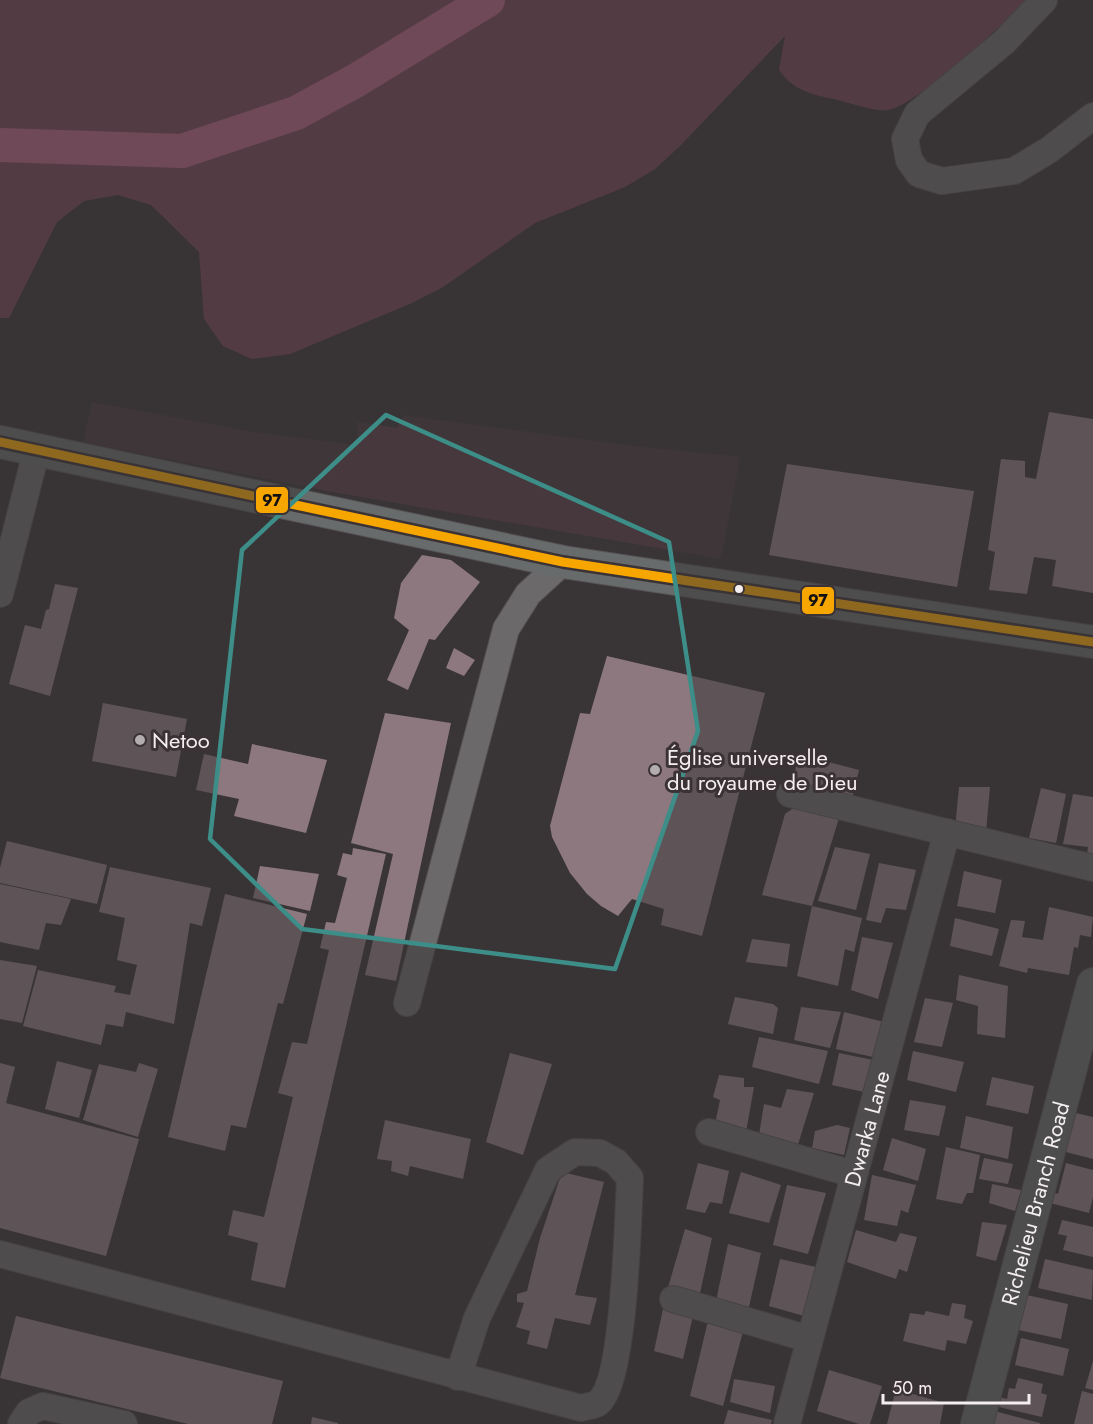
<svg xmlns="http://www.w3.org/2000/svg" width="1093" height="1424" viewBox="0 0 1093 1424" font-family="Jost,sans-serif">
  <rect width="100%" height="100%" fill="#393436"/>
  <!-- built -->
  <path fill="#47383d" d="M92,402l162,30 102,13 2,-23 39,6 6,-13 223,30 114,12 -19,102 -395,-68 -243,-49z"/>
  <!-- green -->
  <path fill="#744353" d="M0,0h1029c-27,23 -111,105 -141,110 -12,2 -41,-8 -54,-11 -24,-5 -41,-9 -55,-29l6,-34 -105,110 -25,23 -30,18 -90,36 -92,64 -31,16 -122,51 -38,5 -29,-13 -19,-27 -5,-67 -48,-47 -33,-10 -34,6 -27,21 -48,96h-9z"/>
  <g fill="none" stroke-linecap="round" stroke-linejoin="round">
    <!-- river -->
    <path stroke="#b2627e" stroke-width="34" d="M0,145l182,6 114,-38 59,-32 133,-81"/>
  </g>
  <!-- building -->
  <path fill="#8c787e" d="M1049,412l44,7v174l-41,-7 4,-26 -22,-3 -7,37 -38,-4 6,-38 -7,-2 13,-91 24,2v16l11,2z
    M787,464l187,27 -17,96 -188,-32z
    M422,555l29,5 29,22 -45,58 -6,-1 -21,51 -21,-10 22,-50 -15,-12 7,-35z
    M55,584l23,4 -28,108 -41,-12 16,-59 16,4 5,-19 3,-1z
    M454,648l21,12 -11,16 -18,-8z
    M607,656l158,37 -63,243 -41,-11 3,-16 -32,-10 -14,17 -17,-10 -14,-12 -17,-21 -18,-36 -2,-11 30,-113 10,1z
    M103,703l84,16 -11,58 -84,-16z
    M385,713l66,10 -55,258 -31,-6 28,-121 -42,-11z
    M252,744l75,16 -21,73 -72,-17 5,-17 -43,-9 8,-36 44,10z
    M798,754l61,16 -7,28 -59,-15z
    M959,787h31l-4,45 -31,-3z
    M1041,788l25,6 -10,49 -27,-5z
    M1073,794l20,3v59l-6,-1 1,-8 -25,-3z
    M795,807l44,11 -27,88 -50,-11 23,-81z
    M7,841l100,24 -10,39 -97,-21v-15z
    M835,847l35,7 -14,56 -38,-9z
    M353,848l33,6 -101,434 -34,-8 7,-37 -30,-8 5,-25 31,7 29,-120 -15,-4 14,-51 15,2 22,-94 -9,-2 6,-26 9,1 12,-45 -10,-3 6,-22 9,2z
    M879,863l37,7 -10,40 -20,-2 -5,15 -15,-3z
    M260,866l59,8 -9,37 -57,-13z
    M110,867l101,21 -9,38 -12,-3 -16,101 -48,-12 -3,15 -17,-3 -5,21 -78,-19 15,-56 78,16 -2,6 16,3 7,-30 -20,-5 8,-42 -26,-6z
    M964,871l38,9 -7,33 -38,-7z
    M0,884l71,15 -10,26 -15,-2 -7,27 -39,-8z
    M225,894l82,20 -24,90 -5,-1 -32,125 -15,-3 -6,26 -57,-14z
    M812,906l50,12 -8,34 -9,-3 -7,37 -41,-10z
    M1049,907l44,10 -2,20 -11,-2 -2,13 -4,-1 -5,28 -41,-7 -1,5 -28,-7 12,-46 14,1 -3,16 21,3z
    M955,918l44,11 -7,27 -42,-10z
    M862,937l31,6 -15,56 -27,-9z
    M752,939l38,5 -3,23 -41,-5z
    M0,960l37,6 -15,57 -22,-4z
    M959,975l49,11 -3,52 -28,-4 1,-28 -22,-6z
    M735,997l38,7 5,4 -5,26 -45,-10z
    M925,998l28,5 -11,44 -28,-5z
    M801,1007l40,5 -11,36 -36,-8z
    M844,1012l40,10 -11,35 -37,-8z
    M759,1037l69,14 -9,33 -67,-17z
    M913,1051l51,11 -8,30 -49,-12z
    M510,1053l42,11 -29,91 -37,-13z
    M839,1053l34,7 -9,32 -32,-7z
    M57,1061l35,9 -13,48 -34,-9z
    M0,1063l15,4 -9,36 133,36 -33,117 -106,-28z
    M139,1063l19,6 -20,68 -55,-17 16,-56 37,8z
    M719,1075l25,3v9h10l-8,45 -31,-8 5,-24 -7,-3z
    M992,1077l42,9 -6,28 -42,-9z
    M787,1089l27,4 -19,61 -37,-13 6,-37 17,4z
    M910,1100l36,6 -7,30 -35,-6z
    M1071,1112l22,5v42l-31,-8z
    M966,1116l47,11 -5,32 -48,-11z
    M385,1120l86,19 -8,40 -53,-13 -2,10 -17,-5 1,-10 -15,-2z
    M837,1125l13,3 -6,27 -32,-7 3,-17z
    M892,1138l34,11 -8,32 -35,-11z
    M946,1147l34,8 -7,38h-6l-5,11 -26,-5z
    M984,1158l29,6 -5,20 -29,-5z
    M698,1163l31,8 -7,33 -12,-2 -5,11 -19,-4z
    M1066,1163l27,7v27l-4,16 -39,-10 3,-11 5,2z
    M562,1172l42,10 -29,113 22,3 -7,27 -35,-7 -8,31 -20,-5 3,-13 -14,-4 8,-24 -7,-1v-8l10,-3 13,-53z
    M741,1172l40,13 -12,38 -40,-10z
    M872,1175l44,10 -8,28 -7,-3 -4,16 -33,-6z
    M992,1184l29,6 -6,21 -26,-8z
    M787,1185l39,8 -18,61 -35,-9z
    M1062,1220l31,7v30l-30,-7 4,-14 -9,-2z
    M982,1222l25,3 -11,36 -20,-5z
    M685,1229l27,9 -13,60 -32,-7z
    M856,1230l40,12 4,-9 17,4 -10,35 -8,-3 -3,10 -49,-17z
    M728,1244l33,9 -12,54 -33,-6z
    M780,1259l36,8 -12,49 -35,-10z
    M1045,1259l48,11 -1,30 -54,-12z
    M1022,1294l46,10 -7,35 -47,-10z
    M952,1303l14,2 -2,13 9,3 -7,23 -19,-4 -2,11 -42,-10 7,-28 14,2 2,-4 23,5z
    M663,1309l30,7 -10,43 -29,-8z
    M16,1316l267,65 -11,43h-84l-188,-46z
    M708,1321l36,7 -21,78 -33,-10z
    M1021,1338l48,11 -6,27 -48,-11z
    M1093,1361v29l-8,-2z
    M829,1370l53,16 -12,38h-11l-42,-13z
    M1018,1378l25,6 -2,9 6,2 -5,22 -47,-11 3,-9 9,2 2,-11 6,1z
    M734,1379l41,7 -5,27 -40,-11z
    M896,1389l48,14 -4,21h-53z
    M1082,1391l11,3v30h-19z
    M728,1410l44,10 -1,4h-47z
    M994,1411l46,12v1h-49z
    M312,1417l26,6v1h-27z"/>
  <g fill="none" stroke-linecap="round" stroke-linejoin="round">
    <!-- minor casing -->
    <g stroke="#575354" stroke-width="28">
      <g id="minor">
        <path d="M1044,0l-40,42 -87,72 -12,25 4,21 10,14 23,7 72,-10 35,-21 44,-34"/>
        <path d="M0,594l37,-145"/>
        <path d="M790,794l303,74"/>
        <path d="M407,1003l99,-374 22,-35 35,-32"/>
        <path d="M709,1132l144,42"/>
        <path d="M0,1254l581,154c5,-2 13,-2 17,-5 27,-22 30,-186 32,-225l-14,-16 -16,-9 -25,-1 -27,18 -71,148 -19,59"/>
        <path d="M673,1299l136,40"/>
        <path d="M21,1424l8,-12 14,-6 81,18"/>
        <path id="s1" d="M787,1424l160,-592"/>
      </g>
    </g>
    <!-- major casing -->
    <g stroke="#575354" stroke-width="34">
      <g id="major">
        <path d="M0,442l563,120 530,80"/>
        <path id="s2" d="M977,1424l116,-440"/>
      </g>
    </g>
    <!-- minor -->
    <use href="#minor" stroke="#6c696a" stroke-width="26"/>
    <!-- major -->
    <use href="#major" stroke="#676b6b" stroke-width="32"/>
    <!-- bus-1 casing -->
    <g stroke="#3b3235" stroke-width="14">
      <path id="bus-1" d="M0,442l563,120 530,80"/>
    </g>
    <!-- bus-1 -->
    <use href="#bus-1" stroke="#f7a600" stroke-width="9"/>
  </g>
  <!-- marked area -->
  <path d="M0 0H1093V1424H0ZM386,415l283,127 29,189 -83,238 -313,-40 -92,-90 32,-289z" fill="#393436" fill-opacity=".55" fill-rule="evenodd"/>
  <path fill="none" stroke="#3d8e88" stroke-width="4.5" stroke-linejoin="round" d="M386,415l283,127 29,189 -83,238 -313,-40 -92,-90 32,-289z"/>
  <!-- markers -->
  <circle fill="#f4eef0" stroke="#3b3235" stroke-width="2" cx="739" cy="589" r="5"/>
  <g fill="#b3adaf" stroke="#3b3235" stroke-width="2">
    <circle cx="140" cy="740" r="6"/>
    <circle cx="655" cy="770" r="6"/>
  </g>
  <g text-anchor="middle" stroke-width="6" stroke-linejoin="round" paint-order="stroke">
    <!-- poi labels -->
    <g font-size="22" fill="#f4eef0" stroke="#3b3235" text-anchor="start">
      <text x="152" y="748">Netoo</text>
      <text x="667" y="765">Église universelle<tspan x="667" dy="25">du royaume de Dieu</tspan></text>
    </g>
    <!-- street labels -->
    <g font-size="22" fill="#f4eef0" stroke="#3b3235">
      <text dy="8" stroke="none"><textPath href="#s1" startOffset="306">Dwarka Lane</textPath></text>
      <text dy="8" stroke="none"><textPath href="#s2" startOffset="228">Richelieu Branch Road</textPath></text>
    </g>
  </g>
  <g stroke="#3b3235" stroke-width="2">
    <rect x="255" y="486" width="34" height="28" rx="6" fill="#f7a600"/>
    <rect x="801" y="586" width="34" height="29" rx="6" fill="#f7a600"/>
  </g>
  <g font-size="16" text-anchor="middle" font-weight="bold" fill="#111">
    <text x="272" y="506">97</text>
    <text x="818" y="606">97</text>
  </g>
  <!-- scale -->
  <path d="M883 1394v9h146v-9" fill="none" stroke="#f4eef0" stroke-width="3"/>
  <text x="892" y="1394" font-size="18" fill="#f4eef0" stroke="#3b3235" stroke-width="4.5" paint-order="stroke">50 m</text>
</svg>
